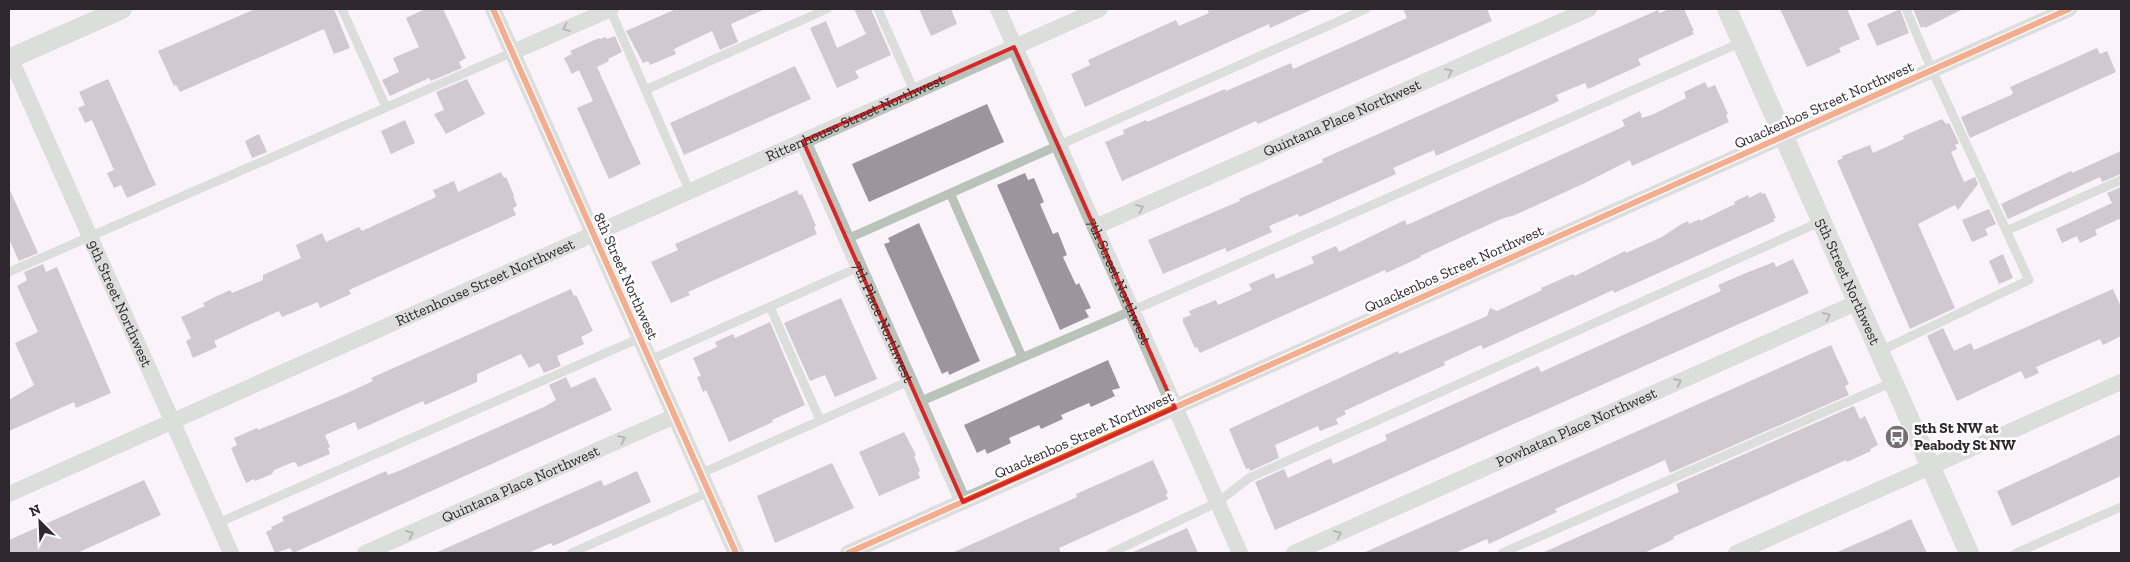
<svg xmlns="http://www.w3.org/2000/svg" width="2130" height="562" viewBox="0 0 2130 562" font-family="'Zilla Slab',serif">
  <rect width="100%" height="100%" fill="#faf4fa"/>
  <!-- building -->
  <path fill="#9e949e" d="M255,9h79l16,39 -16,6 -10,-25 -144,63 -4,-7 -2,1 -16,-35z
    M425,9h18l23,49 -7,4 3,6 -31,13 -2,-3 -39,18 -8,-16 17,-8 -6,-14 26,-11 -13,-29z
    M676,9h89l-34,15 7,18 -18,8 -8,-19 -38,18 2,5 -26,11 -2,-4 -5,2 -17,-32z
    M854,9h17l20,46 -36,16 4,7 -22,10 -27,-60 16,-7 11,27 29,-14z
    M919,9h32l6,15 -26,12z
    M1207,9h106l-43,19 -1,-4 -184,83 -14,-33 19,-9 -2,-5 88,-40 3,6 30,-13z
    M1403,9h84l5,12 -234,103 -2,-3 -134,60 -17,-39 19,-8 -1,-4 23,-10 1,2 78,-33 1,2 65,-28 2,6 114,-51z
    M1670,9h14l10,22h-2l2,3 -56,25 3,6 -53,24 -3,-6 -29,12 3,6 -123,55 -2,-6 -41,18 3,6 -97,43 -1,-3 -29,12 3,6 -45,20 -2,-4 -62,26 -15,-34 92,-39 -1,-2 84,-37 -1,-3 254,-113 82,-36 1,3z
    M1780,9h67l13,30 -21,9 2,4 -34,15z
    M1900,9l9,24 -32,13 -10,-22z
    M1913,9h50l-38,19 -1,-2 -3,2z
    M615,36l7,16 -14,7 1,2 -12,6 44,97 -32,15 -32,-71 16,-7 -14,-31 -7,4 -8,-16 8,-4 -2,-3 29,-13 1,1 6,-2 1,2z
    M2097,48l3,6 7,-3 9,21 -146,66 -9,-21 50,-22 2,-2 -3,-6z
    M795,66l16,33 -127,56 -14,-32z
    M108,79l48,106 -29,13 -6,-13 -7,3 -7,-15 7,-3 -22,-50 -7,3 -7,-15 7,-3 -6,-13z
    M467,79l18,35 -39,20 -12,-20 10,-4 -8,-18z
    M1705,82l3,6 7,-3 13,29 -2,1 3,7 -97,44 -2,-6 -43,22 -72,33 -14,4 -81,37 1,1 -35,16 -1,-3 -185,83 -3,-6 -2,1 -12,-26v-4l8,-3 -2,-4 27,-11 2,5 34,-15 -3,-6 25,-11 2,6 38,-16 -3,-6 25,-11 3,6 66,-32 2,5 218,-99 -3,-6 18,-9 2,7 12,-4 32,-16 -2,-6z
    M987,104l17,38 -135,60 -17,-38z
    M1942,119l4,5 3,-1 10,20 -4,2 2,4 -6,3 13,30 11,-5 3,7 -20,26 -3,-5 -37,19 37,84 -45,21 -73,-168 6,-3 -1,-2 28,-11 3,8 31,-14 -1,-3z
    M405,120l10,23 -24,11 -10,-23z
    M259,134l8,18 -15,6 -7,-17z
    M2121,151v23l-19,8 -2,-5 -92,42 -7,-15 70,-33 1,2z
    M501,172l3,6 2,-1 8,18 -1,1 4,10 -4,2 3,7 -167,75 2,4 -31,14 -2,-6 -36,15 -3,-6 -65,30 3,6 -24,11 -7,-17 5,-3 -10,-21 24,-11 -2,-3 14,-7 13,-6 2,3 31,-13v-5l38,-17 -5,-13 26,-12 4,9 33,-15 3,4 74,-34 -3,-7 21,-9 4,11z
    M1025,173l3,7 6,-2 10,24 -4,2 13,30 5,-2 9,23 -4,2 13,28 3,-2 12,25 -6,2 4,7 -29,13 -63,-145z
    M2121,187v36l-2,-4 -24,11 2,5 -17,8 -3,-7 -15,7 -6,-14 56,-26 -5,-10z
    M9,188l29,65 -19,8 -10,-22z
    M797,190l2,5 3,-1 14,32 -2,1 3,7 -129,58 2,3 -19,8 -20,-41 27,-12 -3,-6z
    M1761,192l1,2 3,-1 11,25 -3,1 2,2 -161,72 -1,-3 -130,59 -2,-4 -37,17 1,3 -101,46 2,3 -10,5 2,5 -18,7 -2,-5 -43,19 4,13 -29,13 -1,-3 -3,1 -17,-40 169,-78 1,3 88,-38 3,-8 7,3 45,-21 -1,-2 32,-14 2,2 50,-25 1,2 36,-16 18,-12 8,-4 1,3 11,-5v2l35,-17 -1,-2 14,-7 1,3z
    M1989,209l7,15 -11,5 3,6 -16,7 -10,-22z
    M919,223l61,138 -31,14 -1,-4 -6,3 -58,-130 6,-2 -2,-4z
    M2003,254l10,24 -14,6 -10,-23z
    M1793,259l16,34 -534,237 -20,-48 29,-13 4,9 43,-20 2,6 54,-24 -2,-5 153,-69 3,6 180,-81 -3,-6 28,-12 28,-11 2,5z
    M43,264l3,8 11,-5 54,126 -35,15 -2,-6 -65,29v-31l25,-15 -19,-42 23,-11 -21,-46 10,-6 -3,-8z
    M571,289l3,7 2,-1 17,36 -12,6 3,7 -27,12 4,10 -17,7 -5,-10 -10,5 -8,-14 -44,20v8l-52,23 -2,-4 -65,29 -3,-8 -30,13 5,12 -2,1 2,6 -32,13 -2,-4 -3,-1 -19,8 -2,4 -17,7 -1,-2 -8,4 -15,-35 6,-3 -3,-7 23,-10 1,2 87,-36 28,-13 -2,-3z
    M2113,289l8,18v29l-18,9 -3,-6 -64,28 3,6 -14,6 -4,-8 -64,30 -30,-65 16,-8 11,23 17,-8 3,7z
    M841,298l36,81 -42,18 -10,-22 -15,6 -26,-58z
    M770,322l35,83 -33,15 1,2 -44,20 -23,-52 -3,2 -6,-15 4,-1 -8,-18 24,-11 -2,-5 18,-8 2,4z
    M1831,345l18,39 -4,2 4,9 -179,78 -5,-13 -110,49 2,3 -68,32 -2,-5 -32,14h-92z
    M1108,360l12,28 -8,2 3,6 -24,11 -2,-4 -28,12 2,4 -22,10 -2,-4 -30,13 2,5 -24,11 -2,-5 -8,4 -13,-28z
    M566,377l5,11 24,-11 17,33 -319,143 -3,-5 -15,5 -9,-21 6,-3 -1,-2 13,-6 -2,-4 104,-46 2,4 13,-5 143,-63 12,-7 -7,-15z
    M1854,406l6,13 5,-3 13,29 -8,4 1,2 -24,11 -1,-2 -173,77 1,2 -30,14h-102l137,-61 -3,-8z
    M904,432l12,23 -2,1 6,15 -2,1 2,6 -41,18 -20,-44z
    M2121,434v42l-109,50 -15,-35z
    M1153,460l15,33 -2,1 2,5 -109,49 2,5h-109l125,-56 -1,-3z
    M832,463l22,45 -79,35 -18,-47z
    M637,471l14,31 -98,44 -2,-3 -23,10h-93l166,-73 3,6z
    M144,480l17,35 -84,38h-68v-13z
    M1911,519l16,34h-92l46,-20z
    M1187,528l11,25h-67z"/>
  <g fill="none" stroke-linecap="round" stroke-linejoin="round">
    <!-- service -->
    <path stroke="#b9c3b9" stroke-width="9" d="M342,9l44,98
      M610,9l80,183
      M878,9l36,82
      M645,90l182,-81
      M950,193l72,164
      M2006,231l115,-51
      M847,239l519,-230
      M9,272l504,-220
      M770,307l50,113
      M1880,351l149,-71 -97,-210 -26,-61
      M650,360l209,-93
      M919,402l233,-100 590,-260
      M700,474l209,-93
      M218,523l422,-185
      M571,553l138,-61
      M1111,553l107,-51 31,-24 573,-257
      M1502,553l391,-171
      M2016,553l105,-46"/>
    <!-- minor -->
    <g stroke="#b9c3b9" stroke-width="16">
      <path d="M493,9l243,544"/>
      <path id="s1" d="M998,9l242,544"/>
      <path d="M513,52l98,-43"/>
      <path id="s2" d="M9,55l222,498"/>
      <path id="s3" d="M803,141l160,361"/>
      <path id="s4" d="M1095,227l494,-218"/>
      <path id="s5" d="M9,494l1091,-485"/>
      <path id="s6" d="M365,553l310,-137"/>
      <path d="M848,553l1221,-544"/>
      <path id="s7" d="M1294,553l564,-251"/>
      <path d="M1736,553l385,-171"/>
    </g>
    <!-- tertiary -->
    <g stroke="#b9c3b9" stroke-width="20">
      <path id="s8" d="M1727,9l242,544"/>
      <path d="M9,59l113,-50"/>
    </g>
    <!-- cycleway casing -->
    <g stroke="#fff" stroke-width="9">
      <path id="cycleway" d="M493,9l243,544
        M848,553l1221,-544"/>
    </g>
    <!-- cycleway -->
    <use href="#cycleway" stroke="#e8590c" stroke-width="6"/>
  </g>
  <!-- one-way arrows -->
  <defs><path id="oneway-chevron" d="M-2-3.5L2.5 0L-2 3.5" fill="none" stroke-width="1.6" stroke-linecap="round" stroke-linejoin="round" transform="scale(1.25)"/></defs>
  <g stroke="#6d6e6d">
    <use href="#oneway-chevron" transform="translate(566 28) rotate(156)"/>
    <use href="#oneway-chevron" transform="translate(1449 72) rotate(-24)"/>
    <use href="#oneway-chevron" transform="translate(1140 208) rotate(-24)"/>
    <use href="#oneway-chevron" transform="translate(1827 316) rotate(-24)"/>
    <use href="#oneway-chevron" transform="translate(1678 382) rotate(-24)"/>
    <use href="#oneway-chevron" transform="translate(622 439) rotate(-24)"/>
    <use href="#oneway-chevron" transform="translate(410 534) rotate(-24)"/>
    <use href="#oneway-chevron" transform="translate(1338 534) rotate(-24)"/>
  </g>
  <!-- marked area -->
  <path d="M0 0H2130V562H0ZM1014,47l161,361 -212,94 -160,-361z" fill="#faf4fa" fill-opacity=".55" fill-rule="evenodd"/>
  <path fill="none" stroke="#d62828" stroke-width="4" stroke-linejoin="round" d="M1014,47l161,361 -212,94 -160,-361z"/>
  <!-- icons -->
  <defs>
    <g id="bus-disc" transform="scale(1.25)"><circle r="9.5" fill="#756f75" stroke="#fff"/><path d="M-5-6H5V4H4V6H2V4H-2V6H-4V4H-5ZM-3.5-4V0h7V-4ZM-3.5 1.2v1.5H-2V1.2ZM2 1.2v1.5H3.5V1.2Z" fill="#fff"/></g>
  </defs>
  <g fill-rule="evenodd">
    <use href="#bus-disc" x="1897" y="437"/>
  </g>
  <g text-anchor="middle" stroke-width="5" stroke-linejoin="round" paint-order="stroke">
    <!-- street labels -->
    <g font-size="15" fill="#2e282e" stroke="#fff">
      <text transform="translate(1824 105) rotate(-24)" y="5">Quackenbos Street Northwest</text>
      <text dy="5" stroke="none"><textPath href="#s5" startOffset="926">Rittenhouse Street Northwest</textPath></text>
      <text dy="5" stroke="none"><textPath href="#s4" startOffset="270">Quintana Place Northwest</textPath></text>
      <text transform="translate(1454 269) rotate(-24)" y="5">Quackenbos Street Northwest</text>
      <text transform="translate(626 276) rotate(66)" y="5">8th Street Northwest</text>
      <text dy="5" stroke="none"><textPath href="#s1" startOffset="298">7th Street Northwest</textPath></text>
      <text dy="5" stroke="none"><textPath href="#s8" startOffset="298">5th Street Northwest</textPath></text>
      <text dy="5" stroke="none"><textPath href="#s5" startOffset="521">Rittenhouse Street Northwest</textPath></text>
      <text dy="5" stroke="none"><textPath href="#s2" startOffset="272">9th Street Northwest</textPath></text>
      <text dy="5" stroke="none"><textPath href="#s3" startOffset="198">7th Place Northwest</textPath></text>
      <text dy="5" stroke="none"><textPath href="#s7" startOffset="309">Powhatan Place Northwest</textPath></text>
      <text transform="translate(1084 435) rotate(-24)" y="5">Quackenbos Street Northwest</text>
      <text dy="5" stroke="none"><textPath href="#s6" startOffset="170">Quintana Place Northwest</textPath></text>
    </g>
    <!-- poi labels -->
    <g font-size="15" font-weight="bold" fill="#2e282e" stroke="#fff" text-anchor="start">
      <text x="1914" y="433">5th St NW at<tspan x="1914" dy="17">Peabody St NW</tspan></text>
    </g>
  </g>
  <!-- border -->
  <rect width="2130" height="562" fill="none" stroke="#2e282e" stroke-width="20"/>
  <!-- north arrow -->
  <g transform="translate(40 522) rotate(336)" stroke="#ffffff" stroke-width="4" paint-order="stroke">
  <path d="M0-4L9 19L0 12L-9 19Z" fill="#2e282e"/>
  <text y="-8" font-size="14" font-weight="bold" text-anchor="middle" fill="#2e282e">N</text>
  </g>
</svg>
